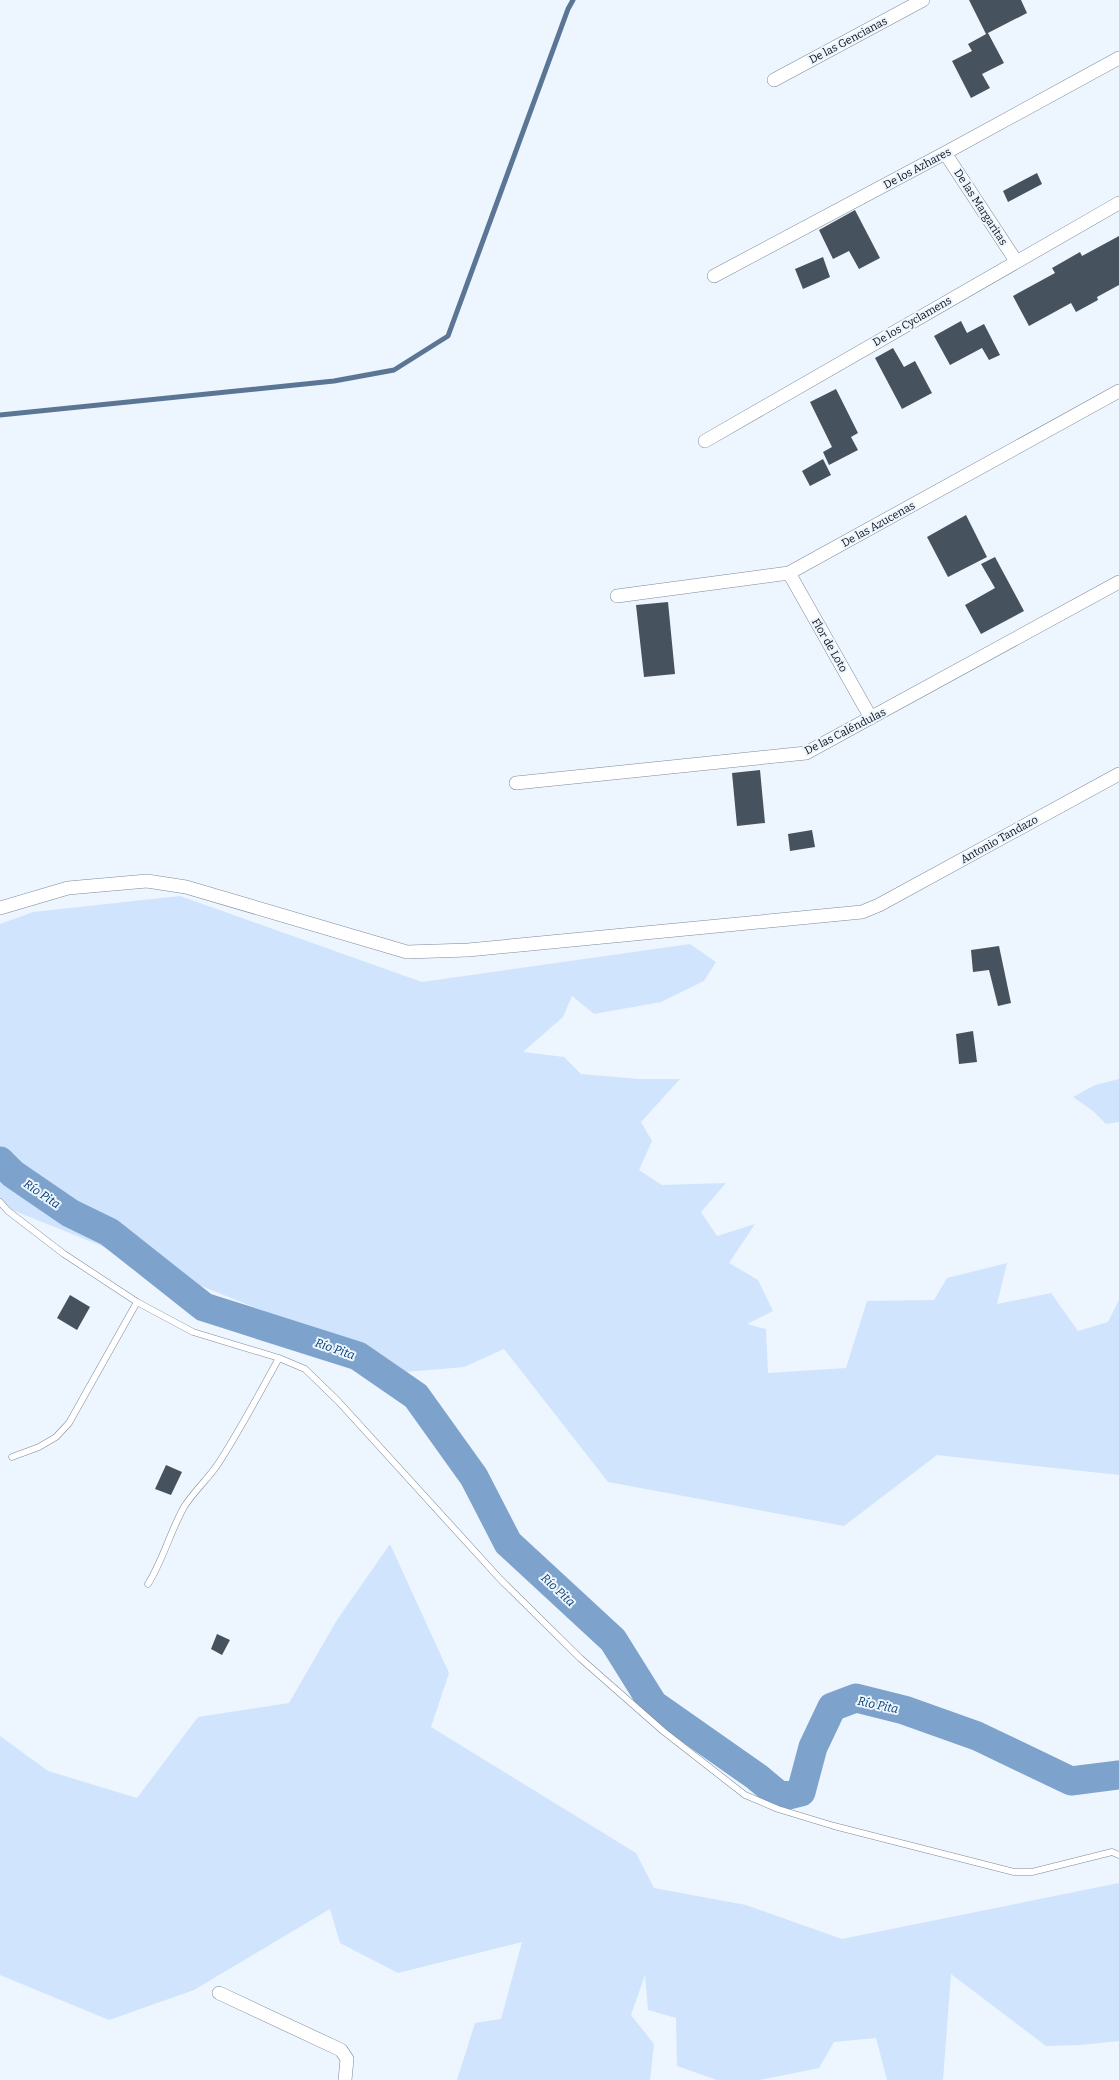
<svg xmlns="http://www.w3.org/2000/svg" width="1119" height="2080" viewBox="0 0 1119 2080" font-family="Bitter,serif">
  <rect width="100%" height="100%" fill="#edf5fe"/>
  <!-- green -->
  <path fill="#d0e5fd" d="M180,896l242,86 268,-38 26,18 -12,19 -43,21 -67,12 -22,-18 -9,21 -40,35 41,5 17,17 58,5h41l-39,43 11,19 -13,29 23,15 64,-2 -25,29 16,24 38,-12 -26,39 29,17 15,31 -26,13 19,5 2,44 78,-5 21,-67 67,-1 13,-22 60,-15 -10,41 54,-11 27,38 30,-9 11,-22v175l-182,-20 -93,71 -236,-44 -104,-133 -40,18 -58,5 -51,-24 -355,-143v-281l33,-12z
    M1119,1079v43l-13,2 -13,-13 -20,-14 22,-12z
    M390,1544l59,129 -18,54 205,126 18,35 92,17 96,34 277,-56v158l-38,4 -35,1 -95,-72 -8,106h-56l-11,-42 -42,4 -15,26 -60,12h-42l-40,-14 -1,-48 -28,-8 -3,-35 -14,40 23,29 -4,36h-193l18,-57 26,-4 21,-77 -124,31 -58,-30 -10,-34 -136,81 -85,30 -109,-45v-239l48,35 89,27 61,-81 91,-14 48,-83z"/>
  <g fill="none" stroke-linecap="round" stroke-linejoin="round">
    <!-- stream -->
    <path stroke="#5b7695" stroke-width="5" d="M0,415l334,-34 60,-11 54,-34 120,-327 5,-9"/>
    <!-- river -->
    <path stroke="#7da2cc" stroke-width="29" d="M0,1161l13,13 57,39 39,19 95,75 154,49 58,40 58,81 34,66 105,97 40,64 104,73 24,20 20,-5 12,-45 19,-40 24,-9 48,12 73,26 94,45 48,-6"/>
  </g>
  <!-- building -->
  <path fill="#47525f" d="M969,0h52l6,13 -41,21z
    M988,33l16,30 -22,11 8,14 -19,10 -19,-37 20,-10 -4,-7z
    M1037,173l5,11 -34,18 -5,-11z
    M855,210l25,48 -21,11 -10,-18 -16,8 -14,-29z
    M1119,236v49l-22,12 1,3 -22,12 -5,-9 -42,23 -16,-30 42,-23 -3,-5 28,-16 2,4z
    M823,257l7,20 -27,12 -8,-20z
    M961,321l6,12 17,-9 16,31 -11,5 -7,-12 -32,17 -16,-29z
    M893,348l11,19 11,-6 17,32 -30,16 -27,-51z
    M836,389l22,44 -7,4 7,13 -29,15 -6,-13 9,-5 -22,-45z
    M823,459l8,16 -21,11 -8,-15z
    M966,515l21,42 -39,20 -21,-40z
    M995,557l29,54 -43,23 -16,-29 30,-17 -14,-24z
    M668,602l7,72 -31,3 -8,-72z
    M760,770l5,53 -28,3 -5,-53z
    M812,830l3,17 -25,4 -2,-17z
    M999,946l12,57 -13,3 -9,-36 -16,2 -2,-22z
    M973,1031l4,31 -18,2 -3,-30z
    M70,1295l20,12 -13,23 -20,-12z
    M166,1465l16,7 -11,23 -16,-6z
    M217,1634l13,6 -8,15 -11,-6z"/>
  <g fill="none" stroke-linecap="round" stroke-linejoin="round">
    <!-- lane casing -->
    <g stroke="#7e8a98" stroke-width="7">
      <path id="lane" d="M0,1202l8,9 56,43 73,48 56,30 86,26 26,11 33,32 162,178 80,79 83,73 82,64 33,14 56,17 180,46h18l80,-20 7,3
        M12,1457l27,-10 17,-10 13,-14 68,-121
        M148,1584c15,-24 22,-52 36,-77 10,-16 24,-28 34,-43 22,-34 41,-70 61,-106"/>
    </g>
    <!-- street casing -->
    <g stroke="#7e8a98" stroke-width="14">
      <path id="street" d="M774,80l149,-80
        M945,153l71,108
        M714,276l231,-123 174,-95
        M705,441l414,-238
        M789,573l82,145
        M617,596l172,-23 330,-182
        M516,783l290,-30 313,-171
        M0,908l68,-20 79,-7 39,6 221,65 61,-2 394,-38 17,-7 240,-131
        M219,1993l122,57 6,9 -2,21"/>
    </g>
    <!-- lane -->
    <use href="#lane" stroke="#fff" stroke-width="6"/>
    <!-- street -->
    <use href="#street" stroke="#fff" stroke-width="13"/>
  </g>
  <g text-anchor="middle" stroke-width="4" stroke-linejoin="round" paint-order="stroke">
    <!-- street labels -->
    <g font-size="11" fill="#0b0f14" stroke="#edf5fe">
      <text transform="translate(848 40) rotate(-28)" y="4">De las Gencianas</text>
      <text transform="translate(917 168) rotate(-28)" y="4">De los Azhares</text>
      <text transform="translate(981 207) rotate(57)" y="4">De las Margaritas</text>
      <text transform="translate(912 321) rotate(-30)" y="4">De los Cyclamens</text>
      <text transform="translate(878 524) rotate(-29)" y="4">De las Azucenas</text>
      <text transform="translate(830 645) rotate(60)" y="4">Flor de Loto</text>
      <text transform="translate(845 731) rotate(-27)" y="4">De las Caléndulas</text>
      <text transform="translate(999 839) rotate(-29)" y="4">Antonio Tandazo</text>
    </g>
    <!-- water labels -->
    <g font-size="12" font-style="italic" fill="#033c70" stroke="#edf5fe">
      <text transform="translate(42 1194) rotate(34)" y="4">Río Pita</text>
      <text transform="translate(335 1349) rotate(19)" y="4">Río Pita</text>
      <text transform="translate(558 1590) rotate(43)" y="4">Río Pita</text>
      <text transform="translate(878 1705) rotate(12)" y="4">Río Pita</text>
    </g>
  </g>
</svg>
